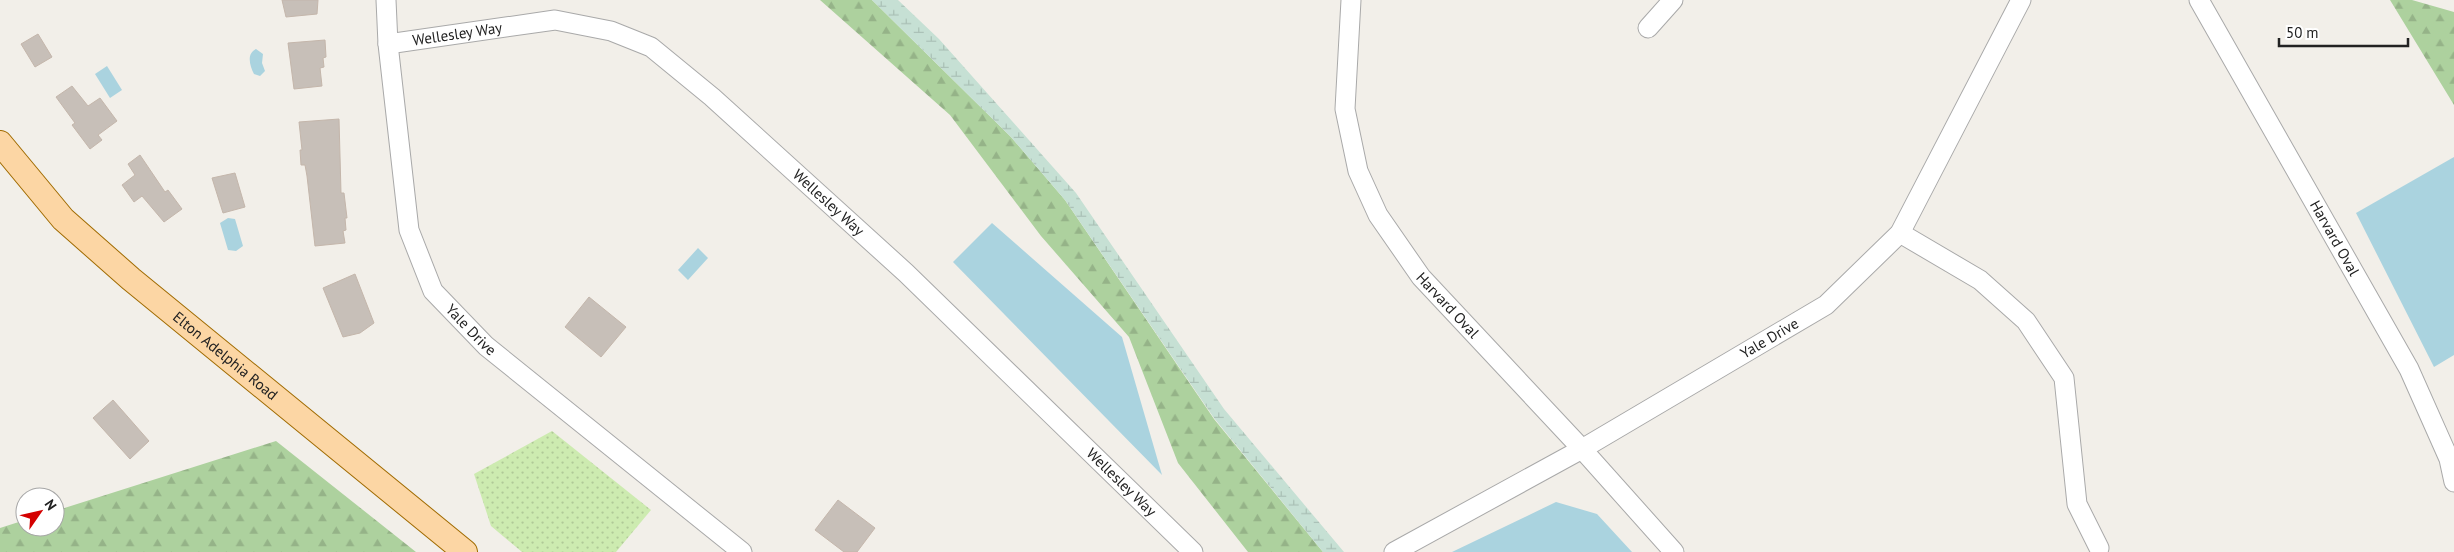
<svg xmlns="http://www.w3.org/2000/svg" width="2454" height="552" viewBox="0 0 2454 552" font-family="'PT Sans',sans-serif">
  <defs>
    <pattern id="grass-dots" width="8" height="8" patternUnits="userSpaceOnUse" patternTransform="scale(1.25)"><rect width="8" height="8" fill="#cdebb0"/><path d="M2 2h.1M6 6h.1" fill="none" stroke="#b0c997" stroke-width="1.8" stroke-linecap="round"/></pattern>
    <pattern id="forest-firs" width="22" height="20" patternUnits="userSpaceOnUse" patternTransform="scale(1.25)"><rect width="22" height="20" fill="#add19e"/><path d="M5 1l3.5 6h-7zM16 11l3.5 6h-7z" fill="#95b388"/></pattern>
    <pattern id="wetland-marsh" width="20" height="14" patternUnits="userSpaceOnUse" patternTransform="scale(1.25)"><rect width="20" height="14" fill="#c6e0d4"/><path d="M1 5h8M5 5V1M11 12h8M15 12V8" fill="none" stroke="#aac0b6"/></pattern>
  </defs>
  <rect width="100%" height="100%" fill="#f2efe9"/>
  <!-- grass -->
  <path fill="url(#grass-dots)" d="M552,431l99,79 -35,42h-94l-31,-26 -17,-52z"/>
  <!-- forest -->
  <path fill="url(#forest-firs)" d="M820,0h52l139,137 54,63 149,219 109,133h-75l-70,-89 -49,-126 -88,-101 -91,-121z
    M2390,0h22l42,12v93z
    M276,441l140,111h-416v-24l25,-8v7h30v-16z"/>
  <!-- wetland -->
  <path fill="url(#wetland-marsh)" d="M872,0h26l41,39 137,154 148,216 120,143h-21l-109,-134 -149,-218 -54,-63z"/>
  <!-- water -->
  <path fill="#aad3df" d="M256,49l7,5 -1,9 3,8 -5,5 -6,-2c-4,-8 -8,-20 2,-25z
    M107,66l15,24 -12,8 -15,-24z
    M2454,157v198l-20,12 -78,-154z
    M228,218l7,1 8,27 -7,5 -8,-1 -8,-27z
    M992,223l130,114 40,138 -209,-213z
    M698,248l10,10 -20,22 -10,-10z
    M1556,502l41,12 35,38h-180z"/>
  <!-- building -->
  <path fill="#c7bfb8" stroke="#c4b6ab" d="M282,0h36l-1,14 -31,3z
    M38,34l14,23 -17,10 -14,-23z
    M325,40l1,17 -3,1 1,9 -4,1 2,18 -28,3 -6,-46z
    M72,86l16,20 12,-8 17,23 -19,14 4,5 -12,9 -18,-24 3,-2 -19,-26z
    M339,119l2,74h3l3,25h-2l1,12 -3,1 2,12 -30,3 -8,-70 -2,-11h-4l-1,-15h2l-3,-28z
    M140,155l25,37 3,-2 14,19 -18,13 -22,-26 -8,6 -12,-17 13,-10 -7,-11z
    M235,173l10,34 -22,6 -11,-35z
    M355,274l19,49 -14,10 -17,4 -20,-49z
    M589,297l37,30 -25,30 -36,-30z
    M113,400l36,41 -19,18 -37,-41z
    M838,500l37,28 -18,24h-13l-29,-22z"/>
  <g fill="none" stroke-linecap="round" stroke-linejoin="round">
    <!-- minor casing -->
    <g stroke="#a9a9a9" stroke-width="21">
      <g id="minor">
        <path id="s1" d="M386,0l2,44 21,186 24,61 53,55 256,206"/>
        <path id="s2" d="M1351,0l-6,109 13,62 20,44 43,62 161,172 92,103"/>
        <path id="s3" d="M2199,0l210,369 40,90 5,23"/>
        <path d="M1648,28l25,-28"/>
        <path id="s4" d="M388,44l167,-24 56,11 40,16 61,50 194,176 287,279"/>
        <path d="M1900,233l80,47 46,41 38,57 13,126 22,44"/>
        <path id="s5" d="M1394,552l188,-103 244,-144 74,-72 121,-233"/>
      </g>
    </g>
    <!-- major casing -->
    <g stroke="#a06b00" stroke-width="26">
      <g id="major">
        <path id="s6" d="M0,143l63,76 68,60 334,273"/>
      </g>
    </g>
    <!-- minor -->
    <use href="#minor" stroke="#fff" stroke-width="19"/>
    <!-- major -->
    <use href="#major" stroke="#fcd6a4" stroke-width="24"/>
  </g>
  <g text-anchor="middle" stroke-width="4.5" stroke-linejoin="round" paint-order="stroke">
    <!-- street labels -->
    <g font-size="15" fill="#222" stroke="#fff">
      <text dy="5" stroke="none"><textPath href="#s4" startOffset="70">Wellesley Way</textPath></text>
      <text dy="5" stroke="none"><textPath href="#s4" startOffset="505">Wellesley Way</textPath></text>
      <text dy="5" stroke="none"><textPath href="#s3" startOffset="274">Harvard Oval</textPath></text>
      <text dy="5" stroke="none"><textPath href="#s2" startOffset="335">Harvard Oval</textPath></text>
      <text dy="5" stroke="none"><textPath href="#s1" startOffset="351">Yale Drive</textPath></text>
      <text dy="5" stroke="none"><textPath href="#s5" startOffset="432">Yale Drive</textPath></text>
      <text dy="5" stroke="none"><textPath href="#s6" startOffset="311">Elton Adelphia Road</textPath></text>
      <text dy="5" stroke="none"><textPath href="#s4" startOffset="910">Wellesley Way</textPath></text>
    </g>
  </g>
  <!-- north arrow -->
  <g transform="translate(40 512) rotate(56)"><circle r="24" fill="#ffffff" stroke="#a7a7a7"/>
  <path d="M0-4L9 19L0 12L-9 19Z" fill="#d40000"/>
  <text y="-8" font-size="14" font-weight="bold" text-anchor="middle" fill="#222222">N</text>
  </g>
  <!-- scale -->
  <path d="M2279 38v8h129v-8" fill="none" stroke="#222222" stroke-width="2.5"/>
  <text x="2286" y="38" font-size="15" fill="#222222" stroke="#ffffff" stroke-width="4" paint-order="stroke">50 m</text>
</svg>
